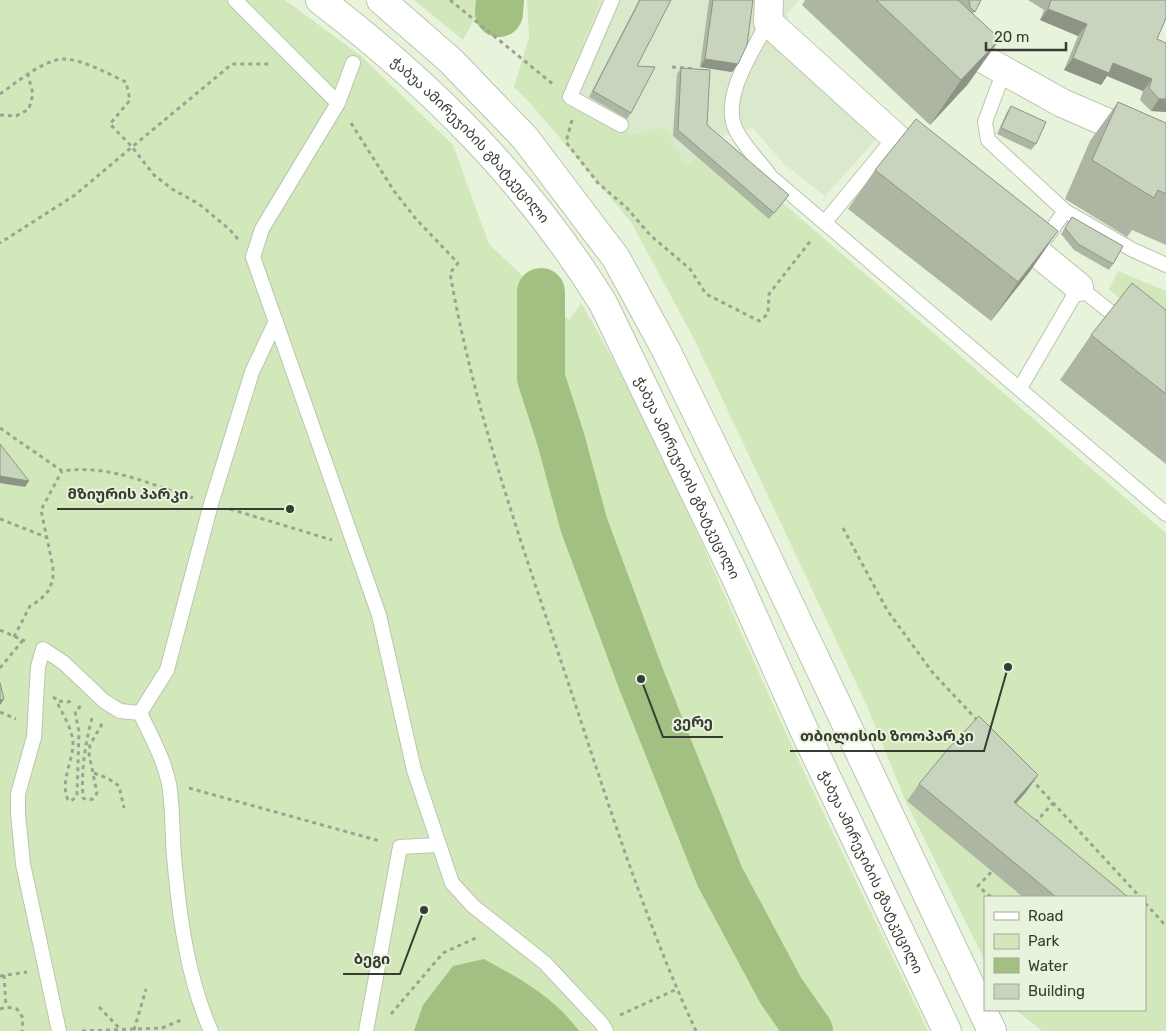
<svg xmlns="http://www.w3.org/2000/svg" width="1166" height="1031" viewBox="0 0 1166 1031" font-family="Rubik,'Noto Sans Georgian',sans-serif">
  <rect width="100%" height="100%" fill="#e8f3dc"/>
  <!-- built -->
  <path fill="#dae9cb" d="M600,0h199l-12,14 10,50 83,71 -55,61 -41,-32 -31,-36 -31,8 -36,30 -21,-39 -32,8 -38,-15 -27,-36z"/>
  <!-- green -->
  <path fill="#d2e8bb" d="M0,0h285l75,55 93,90 36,99 80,76 12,-17c70,118 123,247 179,372 53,120 112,238 168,356h-928z
    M414,0h71l-22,40z
    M527,0h73l-32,84 27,36 38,15 32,-8 21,39 27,-23 453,390v498h-124l-26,-21h129v-113h-160v64l-79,-159 -39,-96 -173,-367 -63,-117 -100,-118 -17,-17 15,-50z
    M1118,271l48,20v50l-57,-52z"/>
  <!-- water -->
  <path fill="#a2c081" d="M484,959c35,19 71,39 95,72h-165l9,-26 30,-39z"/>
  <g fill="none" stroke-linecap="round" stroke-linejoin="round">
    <!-- river -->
    <path stroke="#a2c081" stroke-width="48" d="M499,13l1,-13
      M541,292v86l20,62 23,85 57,154 79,198 61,114 28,40"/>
    <!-- lane casing -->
    <g stroke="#bac5af" stroke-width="16">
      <path id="lane" d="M235,0l103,103
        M612,0l-42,97 51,28
        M768,22c-15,29 -48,76 -32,108 7,15 25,33 35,47l395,337
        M353,63l-15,40 -76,126 -9,28 126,358 35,155 38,113 21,23 72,57 57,61 4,7
        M1004,71l-19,51 3,18 77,71
        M825,222l70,-85
        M1043,242l22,-31 66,38 35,16
        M1020,388l59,-101 44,35
        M140,713c11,23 24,46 29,71 4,23 3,48 5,72 5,58 13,122 37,175
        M59,1031l-36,-167 -5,-50v-20l16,-57 4,-70 5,-18 21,14 40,38 16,10 20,2 27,-43 44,-166 41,-132 24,-51
        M366,1031l34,-184 38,-2"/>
    </g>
    <!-- street casing -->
    <g stroke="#bac5af" stroke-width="30">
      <path id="street" d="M769,0l-1,22 127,115 33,27
        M1012,232l67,55"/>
    </g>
    <!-- secondary casing -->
    <g stroke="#bac5af" stroke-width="30">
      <path id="secondary" d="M919,0l59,56 84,47 104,45"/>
    </g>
    <!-- primary casing -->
    <g stroke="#bac5af" stroke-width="30">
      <g id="primary">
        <path id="s1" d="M320,0c113,86 208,182 283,303l133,275 68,152 143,301"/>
        <path d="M381,0l70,61 74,77 91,120 50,92 91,186 235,495"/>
      </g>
    </g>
    <!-- path -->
    <path stroke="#9ba392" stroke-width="3" stroke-dasharray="4 4" stroke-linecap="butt" d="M450,0l104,85
      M672,67l22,2
      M0,94c16,-11 44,-35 64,-35 21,1 44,15 62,23l4,18 -20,24 22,23 -57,48 -75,48
      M0,115l16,1 13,-7 4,-15 -5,-19
      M572,120l-6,22 32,41 29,25 23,27 40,34 16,25 53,27 9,-7 1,-20 43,-55
      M351,123l43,68 22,28 42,44 -8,10c24,137 71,269 115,400 40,120 78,244 131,358
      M238,239l-9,-10 -30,-25 -27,-15 -18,-14 -22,-28 100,-83h39
      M0,428l62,43c47,-7 87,13 131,27
      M230,509l102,31
      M0,519l46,18
      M843,528l44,82 46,63 45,48
      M0,630l25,11
      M14,637l16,-31 10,-6 9,-10 4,-11v-12l-12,-57 21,-39
      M0,668l23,-28
      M59,701l10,1 4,-4
      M58,704c6,13 15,26 15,41 -1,18 -13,38 -5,55l3,1 6,-5 2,-64 -4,-21 6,-5
      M0,712l16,7
      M92,718c-7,27 -11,52 -9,80l4,2 6,-1 4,-6 -8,-39 1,-9 13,-23
      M94,773l15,6 10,7 5,22
      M1031,779l109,118
      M189,788l191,53
      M1035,823l18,-20
      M991,897l-13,-11 16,-17
      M1145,903l21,23
      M4,975l2,32
      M0,976l27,-4
      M99,1007l22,23
      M0,1009l6,-2 11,2 6,9 -1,13
      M391,1014l52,-61 35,-16
      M620,1015l57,-26
      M134,1030l12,-41
      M82,1031l80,-3 22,-9"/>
    <!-- lane -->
    <use href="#lane" stroke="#fff" stroke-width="14"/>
    <!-- street -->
    <use href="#street" stroke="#fff" stroke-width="28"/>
    <!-- secondary -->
    <use href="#secondary" stroke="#fff" stroke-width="28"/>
    <!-- primary -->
    <use href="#primary" stroke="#fff" stroke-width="28"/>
    <!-- path-bridge -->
    <path stroke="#9ba392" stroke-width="3" stroke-dasharray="4 4" stroke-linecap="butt" d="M53,697l6,4"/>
  </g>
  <!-- wall -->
  <path fill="#adb6a3" d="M639,0h32l-34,66 -6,47 -4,6 -38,-22z
    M709,0h44l-15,64 -6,8 -32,-5z
    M805,0h176l-8,14 -5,70 -38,41 -128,-120z
    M1028,0h138l-9,39 9,4v69l-15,-1 -11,-11 3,-9 -36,-15 -6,9 -37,-15 14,-34 -38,-16 4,-10z
    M681,68l26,57 78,75 -16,19 -96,-83 4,-62z
    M1118,102l48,21v122l-34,-15 -5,7 -62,-38 25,-58z
    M1011,106l25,38 -5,6 -34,-16 10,-22z
    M875,170l156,100 -40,51 -143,-112z
    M1072,217l41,47 -4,6 -35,-20 -13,-16z
    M1166,310v154l-106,-84 31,-45z
    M1038,775l-12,17 -10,12 112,93h-105l-116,-96 12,-17z"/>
  <!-- shaded-wall -->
  <path fill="#8d9485" d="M1048,9l39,15 -9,12 -38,-16z
    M1000,39l-32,45 -38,41 31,-45z
    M1073,58l40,5 39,16 -9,12 -36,-15 -6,9 -37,-15z
    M705,59l33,5 -6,8 -32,-5z
    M1159,99h7v13l-15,-1z
    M1058,231l-27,39 -40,51 27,-39z
    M0,476l29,5 -4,6 -25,-4z
    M4,699l-4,6v-5z
    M1038,775l-12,17 -24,27 12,-17z"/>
  <!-- building -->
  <path fill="#c9d4be" stroke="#8d9485" d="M640,0h31l-34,66 18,1 -24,46 -38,-22z
    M713,0h40l-6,45 -9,19 -33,-5z
    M876,0h82l42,39 -39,41z
    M969,0h12l-6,12 -5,-5z
    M1051,0h115v18l-9,21 9,4v56h-7l-10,-11 3,-9 -39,-16 -4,10 -36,-15 14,-34 -39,-15z
    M681,68l29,2 -3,55 82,70 -15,18 -96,-83z
    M1118,102l48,21v71l-8,-4 -4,8 -62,-38z
    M1011,106l35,16 -10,22 -35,-16z
    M916,119l142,112 -40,51 -143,-112z
    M1072,217l51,29 -10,18 -35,-20 -13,-16z
    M1132,283l34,27v84l-75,-59z
    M0,444l29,37 -29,-5z
    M0,683l4,16 -4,1z
    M979,716l59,59 -24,27 114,95h-72l-137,-113 28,-34z"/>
  <g text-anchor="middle" stroke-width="4" stroke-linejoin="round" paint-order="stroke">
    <!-- street labels -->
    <g font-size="14" fill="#373c33" stroke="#e8f3dc">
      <text dy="5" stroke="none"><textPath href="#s1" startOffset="206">ჭაბუა ამირეჯიბის გზატკეცილი</textPath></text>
      <text dy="5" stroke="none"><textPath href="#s1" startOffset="611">ჭაბუა ამირეჯიბის გზატკეცილი</textPath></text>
      <text dy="5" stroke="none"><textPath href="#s1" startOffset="1046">ჭაბუა ამირეჯიბის გზატკეცილი</textPath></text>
    </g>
  </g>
  <!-- callouts -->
  <path fill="none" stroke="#373c33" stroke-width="2" d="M290 509L198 509H57M641 679L663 737H723M1008 667L984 751H790M424 910L400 974H343"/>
  <g fill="#373c33" stroke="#e8f3dc" stroke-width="2">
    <circle cx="290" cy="509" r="5"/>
    <circle cx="641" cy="679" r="5"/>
    <circle cx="1008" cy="667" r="5"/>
    <circle cx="424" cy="910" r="5"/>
  </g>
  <g font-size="15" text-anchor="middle" font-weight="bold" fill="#373c33" stroke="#e8f3dc" stroke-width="4" stroke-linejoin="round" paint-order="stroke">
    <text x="128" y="499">მზიურის პარკი</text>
    <text x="693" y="727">ვერე</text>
    <text x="887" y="741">თბილისის ზოოპარკი</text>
    <text x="372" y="964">ბეგი</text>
  </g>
  <!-- legend -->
  <rect x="984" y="896" width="162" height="115" fill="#e8f3dc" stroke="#a1aa98"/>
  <rect x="994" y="912" width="25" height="8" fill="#ffffff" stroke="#a1aa98"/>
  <text x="1028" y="921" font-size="15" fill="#373c33">Road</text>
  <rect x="994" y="934" width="25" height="15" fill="#d2e8bb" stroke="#a1aa98"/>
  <text x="1028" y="946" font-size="15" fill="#373c33">Park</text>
  <rect x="994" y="958" width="25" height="15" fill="#a2c081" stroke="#a1aa98"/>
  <text x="1028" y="971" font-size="15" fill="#373c33">Water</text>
  <rect x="994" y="984" width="25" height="15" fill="#c9d4be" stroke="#a1aa98"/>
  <text x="1028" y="996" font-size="15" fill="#373c33">Building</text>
  <!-- scale -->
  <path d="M986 42v8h80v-8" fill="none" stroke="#373c33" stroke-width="2.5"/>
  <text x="994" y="42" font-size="15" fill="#373c33" stroke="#e8f3dc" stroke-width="4" paint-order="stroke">20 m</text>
</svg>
